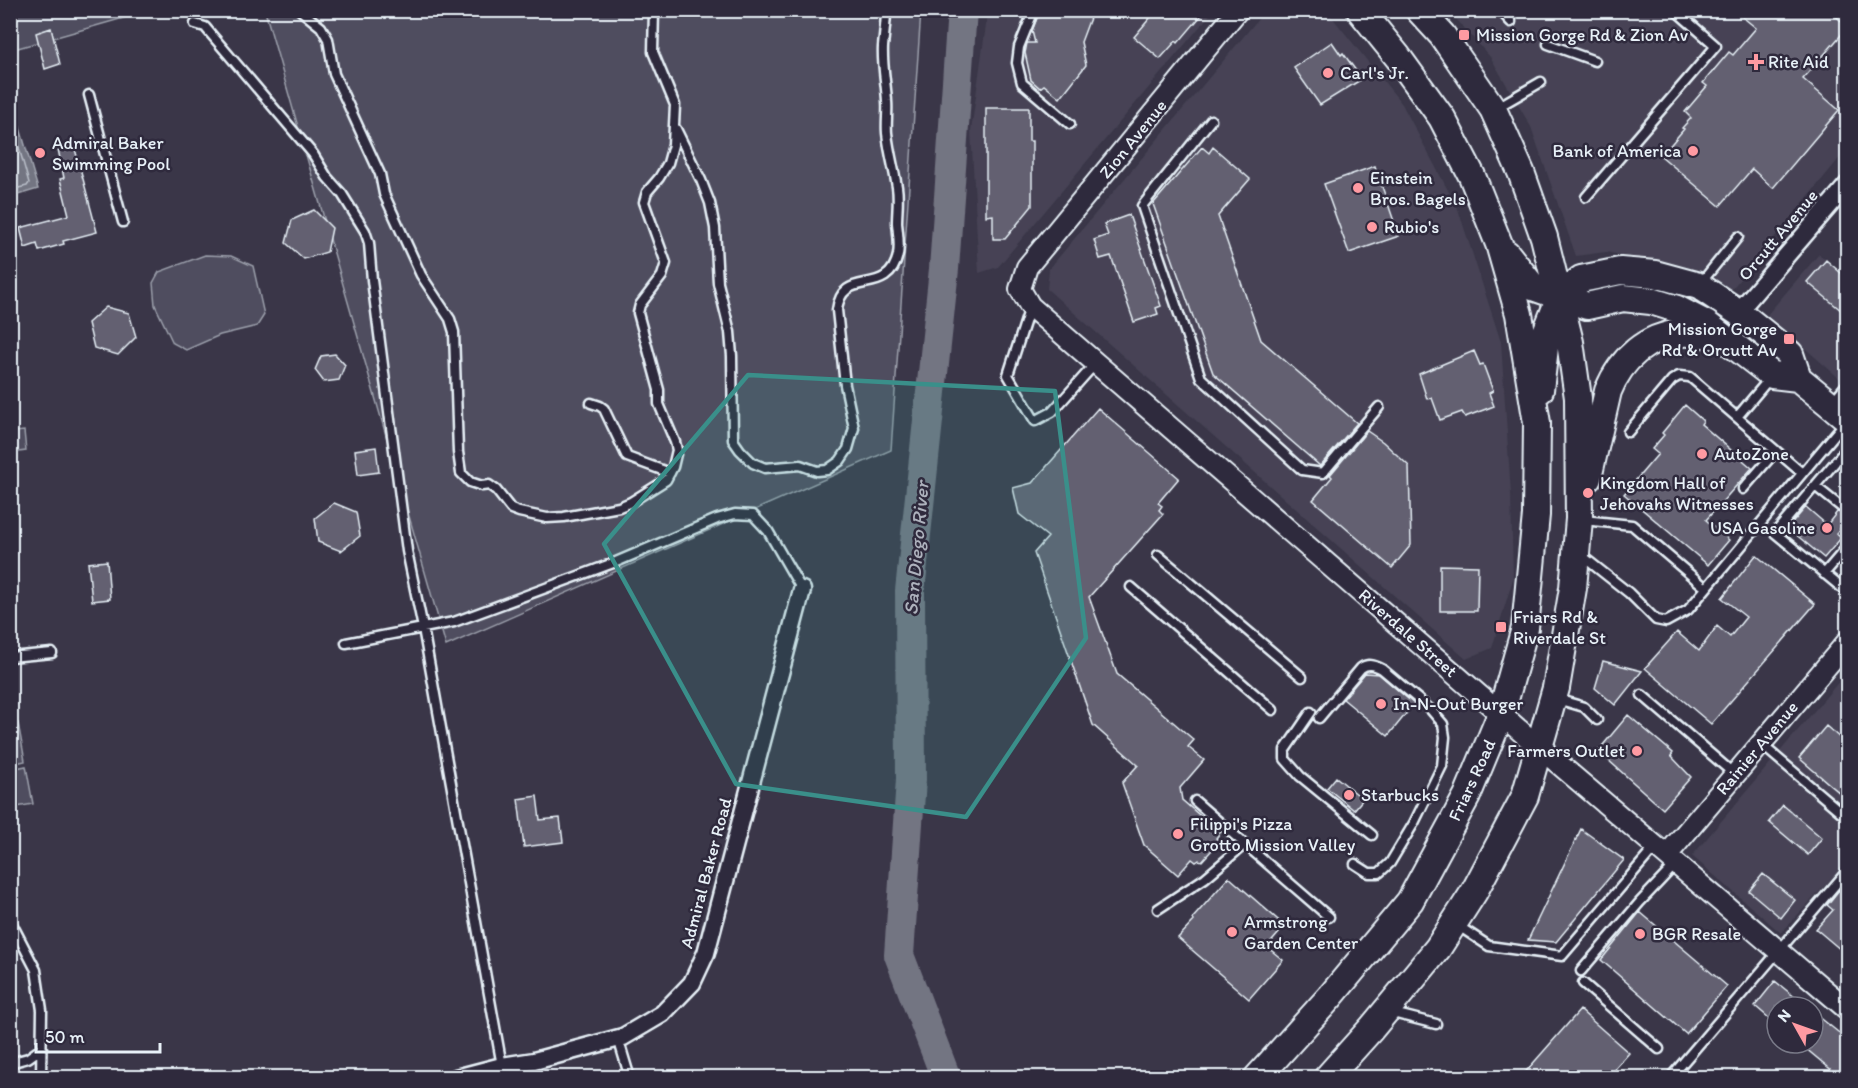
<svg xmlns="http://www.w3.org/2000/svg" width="1858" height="1088" viewBox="0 0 1858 1088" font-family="Itim,sans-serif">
  <rect width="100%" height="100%" fill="#3a3648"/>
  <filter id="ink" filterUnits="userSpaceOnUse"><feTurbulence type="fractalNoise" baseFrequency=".0167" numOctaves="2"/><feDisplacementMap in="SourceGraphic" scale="12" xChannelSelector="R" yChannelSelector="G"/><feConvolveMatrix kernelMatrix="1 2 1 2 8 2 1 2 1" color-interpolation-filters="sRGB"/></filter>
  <g filter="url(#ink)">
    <!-- built -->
    <path fill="#464354" d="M988,11h225l-215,256 -19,6 -8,-142z
      M1265,11h62l75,93 56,105 43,133 10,152 2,85 -21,69 -26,11 -419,-370 2,-20z
      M1449,11h398v138l-116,141 -61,-25 -64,-13 -30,4 -45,-129 -40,-69z
      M1819,254l28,25v106l-80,-70z
      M1847,672v190l-66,71 -89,-77z"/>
    <!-- green -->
    <path fill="#504e5f" stroke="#9ca0ac" stroke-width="1.5" d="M11,11h137l-137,39z
      M265,11h656l-30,439 -445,196z
      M205,255l26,1 22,10 11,49 -7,11 -37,9 -34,15 -13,-7 -18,-38 -2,-22 6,-11z
      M11,390l4,42 9,-1 2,20 -15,2z
      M18,723l7,38 -14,3v-39z
      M26,766l7,38 -22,4v-39z"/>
    <!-- water -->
    <path fill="#737482" stroke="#a2a6b1" stroke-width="1.5" d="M10,94l28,95 -27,8h-1z"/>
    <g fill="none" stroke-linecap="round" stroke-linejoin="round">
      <!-- shore -->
      <path stroke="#b9bfc9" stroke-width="1.5" d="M10,116l19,67 -2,3 -17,4"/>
      <!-- river -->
      <path stroke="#737482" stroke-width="30" d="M946,1078l-47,-123 12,-176 -1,-188 34,-322 18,-259"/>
    </g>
    <!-- building -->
    <path fill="#636171" stroke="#e8f1f8" stroke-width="1.5" d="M1040,10h53l-12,32 5,23 -26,33 -16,-13 -4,3 -9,-8 -6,-27 2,-10h8l-3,-12z
      M1141,10h65l-28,33 -2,-2 -16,18 -26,-22 16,-19z
      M1734,10h95l19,17 -45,52 36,31 -66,78 -21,-19 -32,37 -59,-50 23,-27 -2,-1 9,-10 -6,-6 22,-26 -4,-3 26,-31 4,3 23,-27z
      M51,28l9,36 -15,5 -9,-36z
      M1332,42l9,13 2,-2 19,26 -42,26 -26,-37z
      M986,108h43v33h3v65l-27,33h-12v-24l-7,1z
      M74,145l23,87 -34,9 1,3 -25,7 -2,-7 -12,4 -5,-20 49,-13 -9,-36 4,-1 -6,-29z
      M1202,147l7,6 4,-6 37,32 -32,37 43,124 96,83 -37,43 -107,-93 -60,-169z
      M1375,166l24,70 -50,17 -25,-69z
      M314,210l18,18 -5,24 -23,7 -18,-16 6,-23z
      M1129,215l32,91 -5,2 2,6 -24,8 -23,-66 -11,3 -6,-19 14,-5 -4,-11z
      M1826,260l22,19v37l-41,-34z
      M106,307l23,6 7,24 -18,18 -24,-7 -6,-25z
      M1474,351l6,14 3,-1 10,27 -4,2 5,13 -29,11 -3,-5 -22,8 -8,-22 -5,1 -8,-25z
      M335,354l10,11 -6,15 -15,2 -9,-12 6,-14z
      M1685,405l18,16 -2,3 51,44 -46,52 23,20 -21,25 -84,-71 34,-40 -6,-5 12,-14 -2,-2z
      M1098,408l81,70 -21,25 4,3 -3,4 4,4 -74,83 28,77 77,66 -6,7 16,13 -24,28 2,12 38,33 -4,5 4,3 -18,20 -3,-1 -3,2 -4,-3 -14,16 -34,-30 -22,-62 16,-18 -45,-40 -59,-172 14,-16 -29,-23 -6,-26 19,-5z
      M1367,431l16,11 26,24 2,79 -19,23 -79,-68 19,-23 -2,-2z
      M376,447l3,25 -21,3 -3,-25z
      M1848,500v20l-12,13 6,4 -18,21 -36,-30 18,-21 21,18 10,-13 4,1 5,-2 1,-4 -2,-5z
      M334,503l22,9 4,24 -19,15 -23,-9 -3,-24z
      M1756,555l59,49 -104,120 -66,-56 32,-36 22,19 18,-25 13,11 16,-20 -24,-19z
      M107,561l3,38 -18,2 -4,-38z
      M1440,565l38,1 -1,45h-37z
      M1603,661l39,10 -27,34 -20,-17z
      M1365,673l14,1 35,30 -26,32 -45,-37z
      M1628,715l45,38 -2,3 20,21 -28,32 -65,-58z
      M1826,726l22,19v55l-49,-42z
      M1336,777l27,22 -9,11 -27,-22z
      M537,796l3,24 20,-2 3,24 -39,5 -6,-48z
      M1783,805l39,33 -14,17 -39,-33z
      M1581,829l43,31 -68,82 -28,-2z
      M1763,874l32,26 -14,18 -32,-27z
      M1229,877l56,49 -18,21 16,13 -34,39 -71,-61 16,-17 -2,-2z
      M1839,890l6,5 3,-2v63l-32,-27 17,-19 -6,-5z
      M1640,912l87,74 -41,48 -85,-74z
      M1775,981l32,26h-30v18l-22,-19z
      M1580,1010l49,43 -21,24h-87z
      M1813,1012l35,28v29l-8,8 -41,-34h14z"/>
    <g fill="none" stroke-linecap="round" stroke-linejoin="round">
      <!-- service casing -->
      <g stroke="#e8f1f8" stroke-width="13">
        <path id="service" d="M300,10l21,17 7,12 6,35 46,100 4,20 37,81 29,44 4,13 4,120 3,21 9,9 12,4 7,-1 7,5 15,19 8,3 28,6 17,-1 55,-10 12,-5 35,-22 7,-13 4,-17 -2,-8 -16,-38v-14l-21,-77 2,-8 22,-29 4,-13 -22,-61 3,-10 12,-14 9,-15 5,-18 2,-40 -22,-53 1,-42
          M1034,10l-15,37 -2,16 5,20 48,41
          M1500,10l11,12
          M195,24l10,3 108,127 14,23 15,17 23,37 4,12 3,37 35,271 16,77 79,438
          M1548,44l47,17
          M89,95l34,127
          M1496,108l45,-26
          M1211,120l-69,86 59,172 101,92 21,3 56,-66
          M676,129l25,51 9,23 5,25 3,55 12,49 2,24 1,84 7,10 13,13 12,5 35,-3 17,6 10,-1 13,-9 8,-12 6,-21 -9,-43 -8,-75c5,-44 51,-10 61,-55 2,-11 0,-21 -1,-32 0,-12 2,-24 0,-36 -3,-18 -8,-35 -10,-54 -1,-10 1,-21 0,-32 -1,-18 -5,-36 -4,-54 1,-12 3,-24 3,-37
          M1586,197l130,-151 -41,-36
          M1700,284l38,-47
          M1030,307l-22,68 27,46 17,-9 43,-48
          M1847,322h1
          M591,403l9,3 4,3 23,48 43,16
          M1831,403l17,-20
          M1737,417l33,-39
          M1628,432l44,-52 7,-4 11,1 112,96
          M1848,447l-73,86 73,60
          M1815,486l26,21
          M1743,489l33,-38
          M1583,520l49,5 74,63
          M1158,555l144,122
          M1581,555l48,38 27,27 10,2 22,-12 158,-189
          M1824,574l24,-28
          M1131,587l142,123
          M346,643l108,-21 162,-60 101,-43 18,-5 18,1 15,16 34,59
          M10,657l42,-4
          M1642,695l92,79
          M1557,699l27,8 13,13
          M1311,712l-26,38v9l15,17 72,59
          M1319,718l42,-50c7,-5 13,-3 21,1l49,41 12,14 2,13 -3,29 -28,57 -24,40 -11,10h-10l-14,-9
          M1761,744l87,74
          M1195,801l134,116
          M1158,909l47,-31 40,-34
          M10,920l26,50 6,40 -1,68
          M1457,925l32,21 73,10 94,-110
          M1581,971l59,-69 36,-38
          M1583,983l76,66
          M1389,1012l47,12
          M618,1038l12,40
          M10,1063l18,-5 14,-10
          M1670,1078l178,-208"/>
      </g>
      <!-- minor casing -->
      <g stroke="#e8f1f8" stroke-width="21">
        <path id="minor" d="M1738,312l110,-128
          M456,1078l46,-12 32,-5 89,-24 39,-23 30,-31 14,-30 96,-363"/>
      </g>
      <!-- tertiary casing -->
      <g stroke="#e8f1f8" stroke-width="24">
        <path id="tertiary" d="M1238,10l-211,257 -7,22 10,17 510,442 308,262
          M1667,855l181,-214"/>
      </g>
      <!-- primary casing -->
      <g stroke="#e8f1f8" stroke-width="30">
        <path id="primary" d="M1507,254l26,33 54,19 36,-8 28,3 26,8 29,15 66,51 26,3
          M1560,297l21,-18 39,-8 35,3 44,12 39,26 52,42 8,24 50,41
          M1540,390l7,-60 13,-33
          M1588,478l20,-87c13,-32 38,-55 74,-58 12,-1 26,2 38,3
          M1257,1078l73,-81 80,-96 57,-105 34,-82 24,-86 11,-113 1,-92 -18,-109 -20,-70 -27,-68 -30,-58 -44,-61 -38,-47
          M1327,1078l44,-49 67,-81 36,-56 51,-96 31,-108 17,-100 6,-69 -1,-121 -8,-56 -26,-105 -23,-65 -28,-63 -51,-74 -23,-25"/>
      </g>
      <!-- service -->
      <use href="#service" stroke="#2f2a3d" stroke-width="8"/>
      <!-- minor -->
      <use href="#minor" stroke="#2f2a3d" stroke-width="16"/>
      <!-- tertiary -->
      <use href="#tertiary" stroke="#2f2a3d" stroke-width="20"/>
      <!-- primary -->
      <use href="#primary" stroke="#2f2a3d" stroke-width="26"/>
    </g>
  </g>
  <!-- marked area -->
  <path fill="#3a8f8a" fill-opacity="0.2" stroke="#3a8f8a" stroke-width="4.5" stroke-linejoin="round" d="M748,375l307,16 31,247 -120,179 -230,-33 -132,-240z"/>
  <!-- markers -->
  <g fill="#ff9aa2" stroke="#2f2a3d" stroke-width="2">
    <rect x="1458" y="29" width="12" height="12" rx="3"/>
    <path d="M1753 53h6v6h6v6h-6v6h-6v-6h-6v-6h6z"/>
    <circle cx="1328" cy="73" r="6"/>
    <circle cx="1693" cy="151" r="6"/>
    <circle cx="40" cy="153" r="6"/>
    <circle cx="1358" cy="188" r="6"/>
    <circle cx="1372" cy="227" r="6"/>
    <rect x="1783" y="333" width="12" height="12" rx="3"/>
    <circle cx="1702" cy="454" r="6"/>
    <circle cx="1588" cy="493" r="6"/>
    <circle cx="1827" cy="528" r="6"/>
    <rect x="1495" y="621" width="12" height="12" rx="3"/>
    <circle cx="1381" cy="704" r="6"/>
    <circle cx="1637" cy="751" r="6"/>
    <circle cx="1349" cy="795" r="6"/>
    <circle cx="1178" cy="834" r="6"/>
    <circle cx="1232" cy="932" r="6"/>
    <circle cx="1640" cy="934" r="6"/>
  </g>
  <g text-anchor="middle" stroke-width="5" stroke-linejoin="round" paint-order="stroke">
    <!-- poi labels -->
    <g font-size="18" fill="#e8f1f8" stroke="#2f2a3d" text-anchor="start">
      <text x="1476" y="41">Mission Gorge Rd &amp; Zion Av</text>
      <text x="1768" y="68">Rite Aid</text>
      <text x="1340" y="79">Carl's Jr.</text>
      <text x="52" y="149">Admiral Baker<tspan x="52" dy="21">Swimming Pool</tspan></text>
      <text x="1681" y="157" text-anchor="end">Bank of America</text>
      <text x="1370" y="184">Einstein<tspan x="1370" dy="21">Bros. Bagels</tspan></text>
      <text x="1384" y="233">Rubio's</text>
      <text x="1777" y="335" text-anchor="end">Mission Gorge<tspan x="1777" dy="21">Rd &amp; Orcutt Av</tspan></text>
      <text x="1714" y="460">AutoZone</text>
      <text x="1600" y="489">Kingdom Hall of<tspan x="1600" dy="21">Jehovahs Witnesses</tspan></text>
      <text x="1815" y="534" text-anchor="end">USA Gasoline</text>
      <text x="1513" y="623">Friars Rd &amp;<tspan x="1513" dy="21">Riverdale St</tspan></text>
      <text x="1393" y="710">In-N-Out Burger</text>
      <text x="1625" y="757" text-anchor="end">Farmers Outlet</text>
      <text x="1361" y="801">Starbucks</text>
      <text x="1190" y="830">Filippi's Pizza<tspan x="1190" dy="21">Grotto Mission Valley</tspan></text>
      <text x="1244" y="928">Armstrong<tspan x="1244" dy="21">Garden Center</tspan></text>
      <text x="1652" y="940">BGR Resale</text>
    </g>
    <!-- street labels -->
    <g font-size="18" fill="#e8f1f8" stroke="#2f2a3d">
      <text transform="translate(1133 139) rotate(-51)" y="6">Zion Avenue</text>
      <text transform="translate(1778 235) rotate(-50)" y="6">Orcutt Avenue</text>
      <text transform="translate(1408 633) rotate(41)" y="6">Riverdale Street</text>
      <text transform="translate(1757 748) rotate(-50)" y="6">Rainier Avenue</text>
      <text transform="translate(1472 780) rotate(-65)" y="6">Friars Road</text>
      <text transform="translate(706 873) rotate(-75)" y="6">Admiral Baker Road</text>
    </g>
    <!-- water labels -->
    <g font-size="20" font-style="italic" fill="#aeb2bd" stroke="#2f2a3d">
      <text transform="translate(916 548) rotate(-85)" y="7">San Diego River</text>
    </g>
  </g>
  <!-- margin -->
  <rect width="1858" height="1088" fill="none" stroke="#2f2a3d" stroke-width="36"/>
  <rect x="18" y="18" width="1822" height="1052" fill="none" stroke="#e8f1f8" stroke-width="2" filter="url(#ink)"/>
  <!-- north arrow -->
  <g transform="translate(1795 1025) rotate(310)"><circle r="28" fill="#2f2a3d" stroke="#797a88" stroke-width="1.5"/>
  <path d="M0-4.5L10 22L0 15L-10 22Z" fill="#ff9aa2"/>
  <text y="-9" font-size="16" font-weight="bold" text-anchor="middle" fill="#e8f1f8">N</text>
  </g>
  <!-- scale -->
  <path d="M36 1043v9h124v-9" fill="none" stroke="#e8f1f8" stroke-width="3"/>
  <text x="45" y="1043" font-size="18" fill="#e8f1f8" stroke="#2f2a3d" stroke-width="4.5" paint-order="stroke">50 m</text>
</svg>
